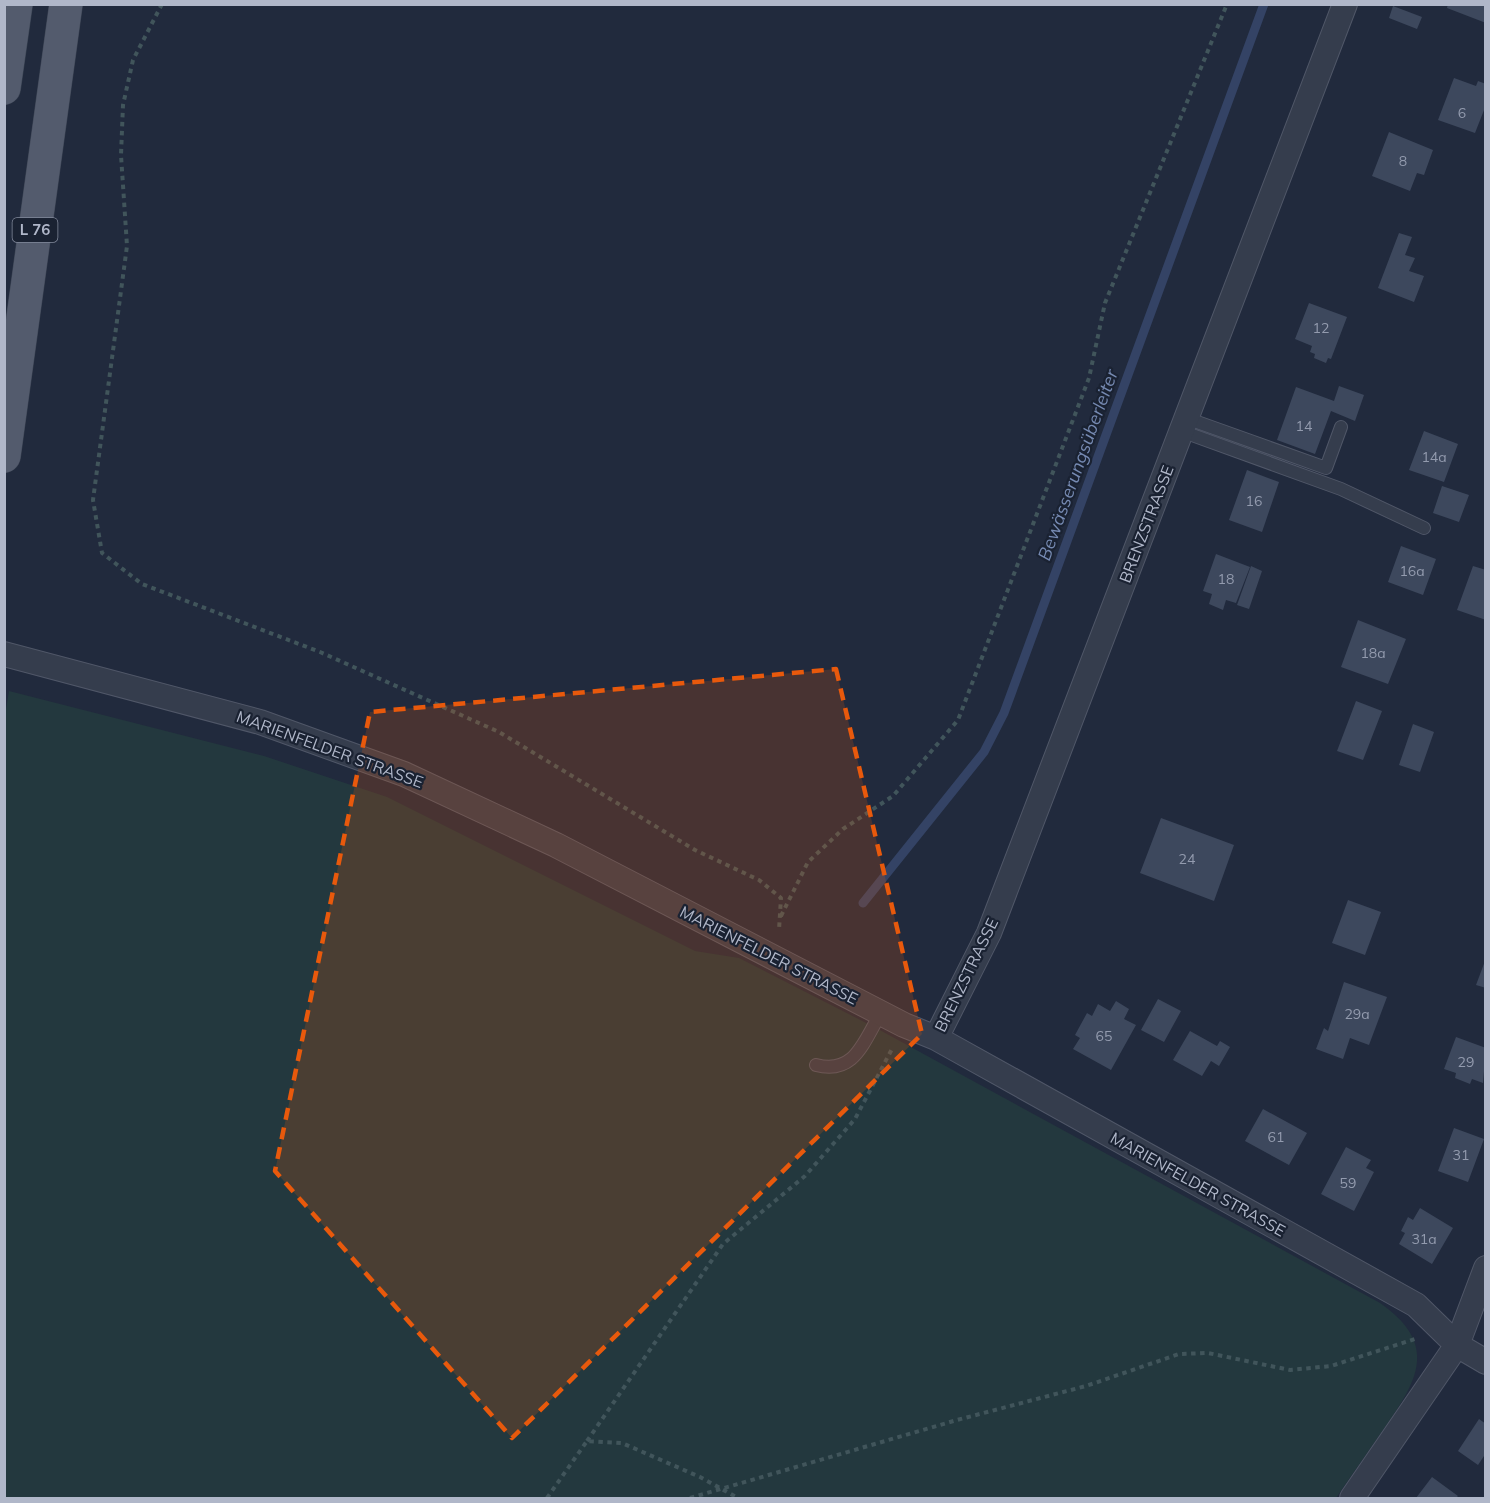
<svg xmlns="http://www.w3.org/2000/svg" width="1490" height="1503" viewBox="0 0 1490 1503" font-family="Mulish,sans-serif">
  <rect width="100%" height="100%" fill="#212a3d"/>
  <!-- green -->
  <path fill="#23383e" d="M9,691l255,65 123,41 308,154 44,7 137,70 504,275c60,42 37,78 3,127 -16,23 -32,46 -47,68h-1331l-1,-777z"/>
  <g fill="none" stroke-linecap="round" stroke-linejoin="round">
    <!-- stream -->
    <path stroke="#344365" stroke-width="9" d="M863,903l121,-151 20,-39 260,-709"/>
  </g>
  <!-- building -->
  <path fill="#3d485d" d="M1448,4h38v19l-39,-15z
    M1393,6l29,11 -5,12 -28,-11z
    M1454,78l22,8 2,-5 8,3v21l-11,28 -37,-13z
    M1389,132l44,18 -9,25 -7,-2 -7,18 -38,-15z
    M1399,233l13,4 -7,18 10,3 -6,13 15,5 -10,26 -36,-14z
    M1309,303l38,14 -16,42 -3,-1 -2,5 -12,-5 1,-4 -5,-2 2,-6 -17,-7z
    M1339,386l25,9 -9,26 -24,-10 -16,43 -38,-14 19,-53 38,14z
    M1424,431l34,13 -14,38 -35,-12z
    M1247,470l32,12 -17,50 -33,-12z
    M1442,486l27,9 -10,27 -26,-9z
    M1401,546l35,13 -13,36 -35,-13z
    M1216,554l34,13 -14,36 -10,-3 -3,10 -14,-6 3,-10 -9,-3z
    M1251,566l11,5 -13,38 -12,-4z
    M1473,566l13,4v50l-29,-10z
    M1358,620l48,19 -18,45 -47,-17z
    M1356,701l26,10 -19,49 -26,-9z
    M1413,724l21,8 -14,40 -21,-7z
    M1161,818l73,27 -20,56 -74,-28z
    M1348,900l33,12 -16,43 -33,-12z
    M1485,961h1v27l-10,-3z
    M1344,982l43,15 -18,48 -19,-7 -7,21 -27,-10 8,-21 4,3z
    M1158,999l23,12 -17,31 -23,-12z
    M1116,1001l13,8 -5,10 12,6 -25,45 -38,-21 7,-11 -5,-3 12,-22 5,3 6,-12 12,7z
    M1190,1031l27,15 3,-5 10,6 -11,19 -8,-5 -9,15 -29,-16z
    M1456,1037l30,11 -3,35 -11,-4 -2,5 -15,-6 1,-5 -12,-4z
    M1263,1109l44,24 -18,32 -44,-24z
    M1454,1128l30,11 -16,43 -30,-11z
    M1346,1147l25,13 -5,8 8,4 -20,39 -33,-17z
    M1420,1208l33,20 -21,36 -33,-20 6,-11 -4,-2 7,-14 5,3z
    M1479,1419l7,5v29l-8,12 -20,-14z
    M1432,1477l26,19 -2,2h-40z"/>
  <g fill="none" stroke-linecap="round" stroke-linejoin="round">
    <!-- lane casing -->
    <g stroke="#505768" stroke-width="14">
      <path id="lane" d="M1186,418l140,50 15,-41
        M1181,431l160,58 83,39
        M816,1065c39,10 47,-23 65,-52"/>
    </g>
    <!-- street casing -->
    <g stroke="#505768" stroke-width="26">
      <path id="street" d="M4,654l256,68 144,52 152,71 348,180 32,13 480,267 41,40 29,17
        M936,1038l53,-105 356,-929
        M1352,1498l105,-153 29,-77"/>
    </g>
    <!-- primary casing -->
    <g stroke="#3e4656" stroke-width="34">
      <path id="primary" d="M4,88l12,-84
        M4,456l62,-452"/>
    </g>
    <!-- path -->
    <path stroke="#41555b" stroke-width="4" stroke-dasharray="4.5 4.5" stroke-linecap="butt" d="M162,4l-29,56 -10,45 -2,50 6,91 -34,254 9,53 40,31 178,68 179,80 196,118 64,30 22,18 -2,32
      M781,916l27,-54 35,-33 50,-33 65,-76 131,-342 16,-75 122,-299
      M587,1441l136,-197 82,-68 50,-57 38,-72
      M547,1498l40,-57 35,2 78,34 38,21
      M690,1498l267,-78 129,-34 93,-32 29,-1 82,17 41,-4 84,-27"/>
    <!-- lane -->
    <use href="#lane" stroke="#353d4d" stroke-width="12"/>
    <!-- street -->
    <use href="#street" stroke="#353d4d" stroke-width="24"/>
    <!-- primary -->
    <use href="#primary" stroke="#535b6d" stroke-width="33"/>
  </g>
  <!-- marked area -->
  <path fill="#e8590c" fill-opacity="0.2" stroke="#e8590c" stroke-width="4.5" stroke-dasharray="12 8" stroke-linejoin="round" d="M836,669l86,365 -410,404 -237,-267 95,-459z"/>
  <g text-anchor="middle" stroke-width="4.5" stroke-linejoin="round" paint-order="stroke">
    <!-- number labels -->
    <g font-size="14" fill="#939bae">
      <text x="1462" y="118">6</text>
      <text x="1403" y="166">8</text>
      <text x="1321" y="333">12</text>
      <text x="1304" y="431">14</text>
      <text x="1434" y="462">14a</text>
      <text x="1254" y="506">16</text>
      <text x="1412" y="576">16a</text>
      <text x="1226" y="584">18</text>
      <text x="1373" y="658">18a</text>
      <text x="1187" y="864">24</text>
      <text x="1357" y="1019">29a</text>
      <text x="1104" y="1041">65</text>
      <text x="1466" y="1067">29</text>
      <text x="1276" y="1142">61</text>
      <text x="1461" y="1160">31</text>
      <text x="1348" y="1188">59</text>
      <text x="1424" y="1244">31a</text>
    </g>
    <!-- shield labels -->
    <rect fill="#1a2232" stroke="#838a9c" stroke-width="1.5" x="12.5" y="218" width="45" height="24" rx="4.5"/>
    <g font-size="15" font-weight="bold" fill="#b0b7c9">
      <text x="35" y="235">L 76</text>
    </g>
    <!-- street labels -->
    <g font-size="16" fill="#b0b7c9" stroke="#1a2232">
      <text transform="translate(1146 524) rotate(-69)" y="6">BRENZSTRASSE</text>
      <text transform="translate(330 749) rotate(20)" y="6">MARIENFELDER STRASSE</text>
      <text transform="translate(769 955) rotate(27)" y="6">MARIENFELDER STRASSE</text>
      <text transform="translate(966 975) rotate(-64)" y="6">BRENZSTRASSE</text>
      <text transform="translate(1198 1184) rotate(29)" y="6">MARIENFELDER STRASSE</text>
    </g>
    <!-- water labels -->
    <g font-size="18" font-style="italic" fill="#768ab2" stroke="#1a2232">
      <text transform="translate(1078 465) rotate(-70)" y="6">Bewässerungsüberleiter</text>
    </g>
  </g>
  <!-- border -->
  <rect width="1490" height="1503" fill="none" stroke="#b0b7c9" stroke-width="12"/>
</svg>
